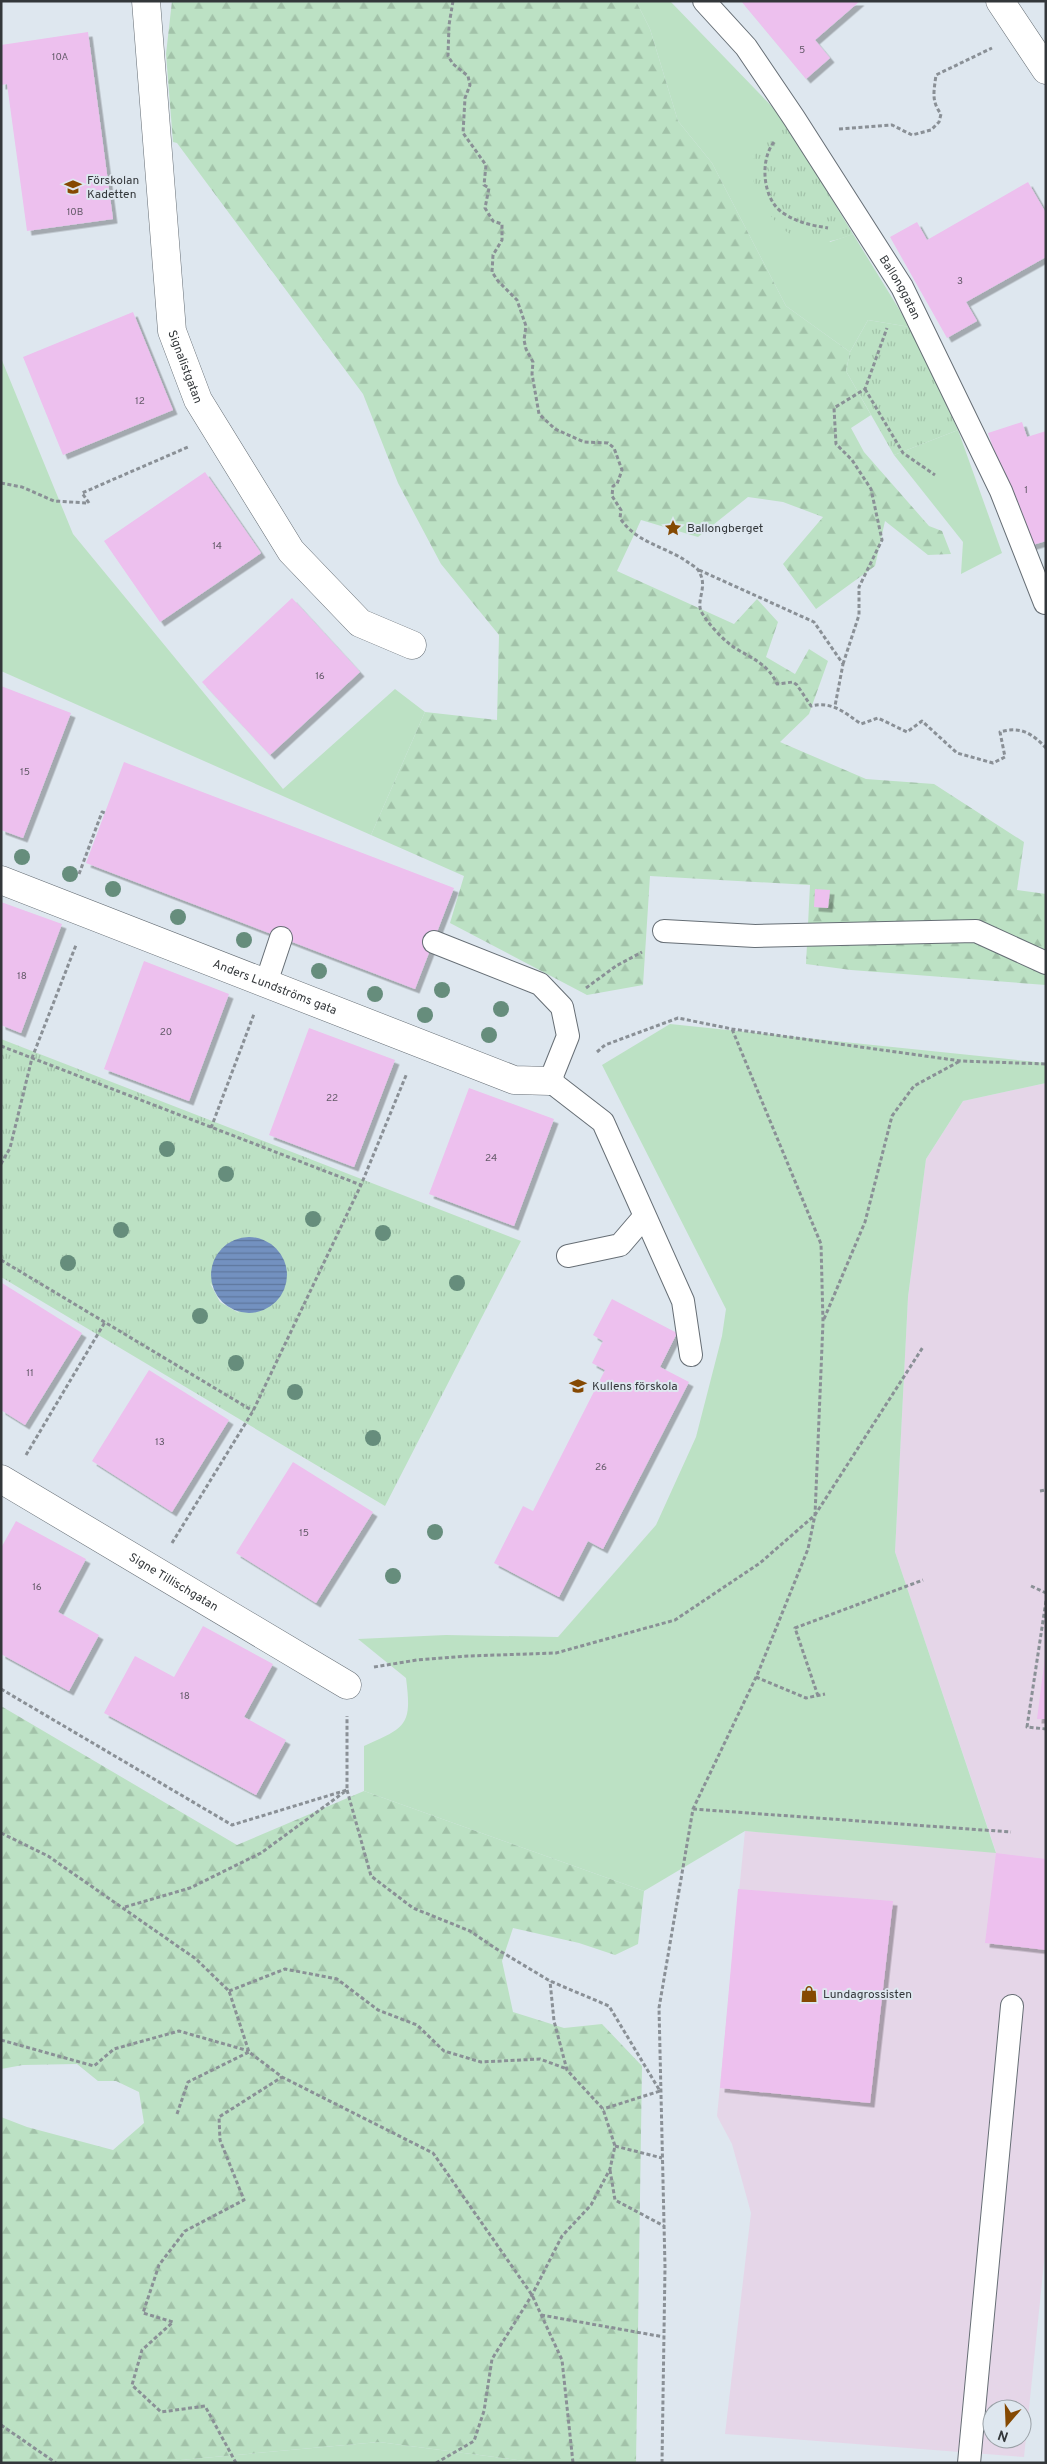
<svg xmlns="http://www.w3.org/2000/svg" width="1047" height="2464" viewBox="0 0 1047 2464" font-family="Overpass,sans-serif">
  <defs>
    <pattern id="forest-firs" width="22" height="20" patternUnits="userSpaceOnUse" patternTransform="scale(1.25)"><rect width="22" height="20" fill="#bce1c4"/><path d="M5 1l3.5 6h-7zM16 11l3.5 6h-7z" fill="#a2c2a9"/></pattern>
    <pattern id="park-tufts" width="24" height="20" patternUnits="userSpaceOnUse" patternTransform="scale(1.25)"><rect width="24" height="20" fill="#bce1c4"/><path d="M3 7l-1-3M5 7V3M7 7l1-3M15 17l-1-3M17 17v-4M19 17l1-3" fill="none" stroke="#a2c2a9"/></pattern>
    <pattern id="water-rules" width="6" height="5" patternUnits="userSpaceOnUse" patternTransform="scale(1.25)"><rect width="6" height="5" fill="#7391c0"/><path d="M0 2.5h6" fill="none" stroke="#5f779d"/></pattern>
    <filter id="shadow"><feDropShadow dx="4.5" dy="4.5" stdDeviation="0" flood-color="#0004"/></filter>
  </defs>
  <rect width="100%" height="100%" fill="#dee7ef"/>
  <!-- commercial -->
  <path fill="#e5d6e8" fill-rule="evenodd" d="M1046,1083v1160l-22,214 -299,-23 26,-221 -19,-69 -15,-28 28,-285 251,21 -101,-300 13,-255 18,-138 37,-58zM992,2409h30v30h-30z"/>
  <!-- grass -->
  <path fill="#bce1c4" d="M636,1h34l112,116 48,125 23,-8 57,93 -42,-7 -18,32 -64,-46 -74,-143 -34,-42 -28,-92z
    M1,358l72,176 210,255 112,-100 30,23 -54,123 -370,-164z
    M958,430l44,123 -41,21 2,-32 -69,-87z
    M670,1024l376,39v20l-83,18 -37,58 -18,138 -13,255 101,301 -251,-22 -101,60 -280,-100v-45c43,-19 48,-21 42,-68l-48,-39 88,-4 112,2 98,-112 40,-88 26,-101 4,-27 -124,-244z
    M379,2442l161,21h-393z"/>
  <!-- forest -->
  <path fill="url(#forest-firs)" d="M172,1h464l14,28 28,92 34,42 74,143 64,46 -4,19 25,44 -20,13 13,24 65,74 13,5 9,23 -23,1 -43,-34 -10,45 -59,43 -33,-45 40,-47 -40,-15 -35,-5 -50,40 -57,-17 -24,51 117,53 23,-25 21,23 -12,35 29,17 14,-25 19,12 -19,53 -29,28 86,37 68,5 90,58 -7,48 29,4v91l-195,-15 -45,-6 4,-79 -160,-9 -7,109 -56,10 -137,-72 14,-47 -93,-41 54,-123 72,8 2,-85 -58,-71 -43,-81 -35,-89 -186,-251 -4,-1 -7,-88z
    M1,1706l236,139 127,-54 280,100 -6,53 -23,11 -36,-12 -66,-15 -11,33 11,51 51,16 38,-4 40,42 -6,397h-96l-161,-21 -232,21h-146v-346l26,10 86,23 31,-27 -5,-31 -23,-11h-18l-21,-17 -54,1 -22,4z"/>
  <!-- park -->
  <path fill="url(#park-tufts)" fill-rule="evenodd" d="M782,117l71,117c-15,6 -32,11 -49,7 -29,-9 -59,-53 -50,-83 5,-17 16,-29 28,-41z
    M868,320l42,7 48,103 -64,25 -48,-84 4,-19z
    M1,1039l520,202 -136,265 -384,-229zM210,1283l29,30 -19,-11z"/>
  <!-- water -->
  <path fill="url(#water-rules)" d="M211 1275a38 38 0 1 1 76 0a38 38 0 1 1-76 0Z"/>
  <!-- building -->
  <path fill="#edc0ee" filter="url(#shadow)" d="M741,1h119l-45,39 15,18 -24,21z
    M88,32l25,187 -86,12 -20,-147 -6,1v-40z
    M1028,182l18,31v44l-80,45 11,19 -30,17 -57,-101 27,-15 10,18z
    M133,312l40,98 -110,45 -40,-98z
    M1022,422l5,15 19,-6v110l-20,6 -38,-114z
    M205,472l56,81 -101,69 -56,-81z
    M292,598l68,74 -90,83 -68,-73z
    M1,686l70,27 -48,125 -22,-8z
    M124,762l330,126 -39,101 -329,-126z
    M815,889l15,1 -2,18 -14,-1z
    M1,902l61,22 -41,109 -20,-8z
    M144,961l85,33 -40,107 -85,-32z
    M309,1028l86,32 -41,107 -85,-32z
    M469,1088l85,31 -40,107 -85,-32z
    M2,1283l80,50 -57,92 -24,-15z
    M612,1299l65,34 -17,34 29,15 -86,167 -15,-8 -29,56 -65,-34 29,-57 10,5 72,-141 -13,-7 11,-22 -10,-6z
    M149,1370l80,50 -57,92 -80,-51z
    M293,1462l80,50 -57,91 -80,-50z
    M16,1521l70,38 -28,53 41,23 -30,56 -68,-37v-106z
    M203,1626l70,38 -29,53 42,23 -30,55 -152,-82 31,-57 39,21z
    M1045,1657h1v62h-9z
    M996,1853l50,6v91l-61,-7z
    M738,1889l155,12 -23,202 -150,-15z"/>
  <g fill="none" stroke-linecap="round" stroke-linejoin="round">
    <!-- lane casing -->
    <g stroke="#666e75" stroke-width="24">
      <g id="lane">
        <path id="s1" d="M704,1l42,46 48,71 108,169 99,204 44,112"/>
        <path d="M664,931l91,5 221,-5 70,32"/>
        <path d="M434,942l106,42 22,23 6,29 -18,45 53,41 80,179 8,54"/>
        <path d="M266,983l15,-45"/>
        <path d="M568,1256l52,-11 24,-28"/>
        <path d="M969,2463l43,-457"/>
      </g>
    </g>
    <!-- street casing -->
    <g stroke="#666e75" stroke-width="29">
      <g id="street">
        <path id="s2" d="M146,1l26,330 26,69 93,151 69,72 52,22"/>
        <path d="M1000,1l46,69"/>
        <path id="s3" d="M1,880l513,200 36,1"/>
        <path id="s4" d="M1,1479l346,206"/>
      </g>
    </g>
    <!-- path -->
    <path stroke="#8a9096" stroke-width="3" stroke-dasharray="4 2.5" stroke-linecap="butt" d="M453,1l-4,24 -1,31 5,8 15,12 2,9 -5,13 -2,35 23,32 -2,20 5,3 -4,20 8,13 9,3v16l-9,15 -1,17 6,9 19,19 9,26 -2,14 2,9 7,13 -1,12 7,40 16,15 29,13 24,1 6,5 8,22 -5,14 -4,2 -1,10 9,14 -1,8c17,26 46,28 69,45 3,2 8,5 9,7 11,16 -2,29 3,41 6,12 23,30 34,37 18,11 33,16 42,36l16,-2 4,3 14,21c21,-5 33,6 50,18l17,-6 29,14 15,-11 35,32 36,10 12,-6 -5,-25c20,-6 32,1 46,16
      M839,129l53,-4 20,10 19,-5 8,-8 2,-8c-10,-13 -7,-23 -5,-39l56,-27
      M774,142c-15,19 -11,58 9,71 15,10 28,12 45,15
      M865,389l38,64 32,22
      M1,483l21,4 32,14 34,2
      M89,503l-7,-10 106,-46
      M699,570l115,52 29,42 -8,42
      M843,664l16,-49v-28l23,-47 -11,-51 -19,-29 -16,-16 -2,-36 31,-19 22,-61
      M79,874l23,-62 3,1
      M586,988l30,-22 26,-14
      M1,1046l360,139
      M597,1052l8,-7 73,-27 54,11 229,32 85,3
      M211,1128l43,-114
      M1,1164l9,-16 22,-90 44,-113
      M1,1260l252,151
      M824,1319l41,-97 27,-106 22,-30 46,-25
      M1045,1390h1
      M26,1455l79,-133
      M1040,1491l6,-1
      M172,1543l81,-132 108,-226 46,-112
      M1031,1586l15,7
      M1046,1601l-19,126 19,2
      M374,1667l43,-7 51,-4 88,-3 119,-33 85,-57 55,-48 108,-168
      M756,1677l50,21 19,-4
      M1,1689l231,136 115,-35v-74
      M818,1696l-23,-68 128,-48
      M693,1809l318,23
      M1,1833l47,23 148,103 33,32 20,61 33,25 151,76 99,142 30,65 11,103
      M125,1907l65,-19 71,-35 86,-63 24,86 42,32 57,23 25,17 55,33 59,25 51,85 -57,18
      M229,1991l56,-22 52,10 41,31 39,15 27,26 37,11 59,-3 27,10
      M1,2040l93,26 20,-17 65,-18 70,20
      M177,2114l11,-32 61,-30
      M615,2146l47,12
      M610,2170l5,30 49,26
      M541,2315l123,22
      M1,2425l55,38
      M236,2463l-31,-57 -44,6 -29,-27 10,-35 31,-28 -30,-9 16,-48 26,-34 59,-31 -24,-60 -1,-23 63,-40
      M436,2463l38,-22 10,-30 8,-52 40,-64 30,-59 29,-31 19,-36 5,-23 -12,-37 -36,-39 -13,-49 -4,-40
      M662,2463l3,-196 -6,-259 34,-199 65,-136 50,-124 7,-34 8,-193 -2,-78 -89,-215"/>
    <!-- lane -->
    <use href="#lane" stroke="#fff" stroke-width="22"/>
    <!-- street -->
    <use href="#street" stroke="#fff" stroke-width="28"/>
  </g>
  <!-- trees -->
  <g fill="#668d7c">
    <circle cx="22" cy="857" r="8"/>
    <circle cx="70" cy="874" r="8"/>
    <circle cx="113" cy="889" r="8"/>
    <circle cx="178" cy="917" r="8"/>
    <circle cx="244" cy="940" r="8"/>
    <circle cx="319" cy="971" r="8"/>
    <circle cx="442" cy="990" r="8"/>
    <circle cx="375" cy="994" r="8"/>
    <circle cx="501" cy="1009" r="8"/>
    <circle cx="425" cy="1015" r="8"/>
    <circle cx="489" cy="1035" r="8"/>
    <circle cx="167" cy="1149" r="8"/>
    <circle cx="226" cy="1174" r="8"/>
    <circle cx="313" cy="1219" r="8"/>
    <circle cx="121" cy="1230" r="8"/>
    <circle cx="383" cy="1233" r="8"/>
    <circle cx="68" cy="1263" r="8"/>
    <circle cx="457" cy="1283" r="8"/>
    <circle cx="200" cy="1316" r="8"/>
    <circle cx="236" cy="1363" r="8"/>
    <circle cx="295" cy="1392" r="8"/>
    <circle cx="373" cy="1438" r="8"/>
    <circle cx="435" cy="1532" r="8"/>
    <circle cx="393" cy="1576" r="8"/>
  </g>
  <!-- icons -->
  <defs>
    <g id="school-bare" transform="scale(1.35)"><path d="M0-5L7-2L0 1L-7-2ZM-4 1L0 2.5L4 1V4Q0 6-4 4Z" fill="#854902" stroke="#dee7ef" stroke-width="2.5" paint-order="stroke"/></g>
    <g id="sight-bare" transform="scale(1.35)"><path d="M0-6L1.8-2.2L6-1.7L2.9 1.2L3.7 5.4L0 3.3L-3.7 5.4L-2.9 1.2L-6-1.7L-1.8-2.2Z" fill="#854902" stroke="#dee7ef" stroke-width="2.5" paint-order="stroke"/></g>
    <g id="shop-bare" transform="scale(1.35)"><path d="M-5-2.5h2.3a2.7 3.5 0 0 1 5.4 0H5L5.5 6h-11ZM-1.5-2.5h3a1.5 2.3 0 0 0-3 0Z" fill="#854902" stroke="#dee7ef" stroke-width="2.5" paint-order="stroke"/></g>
  </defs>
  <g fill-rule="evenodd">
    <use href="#school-bare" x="73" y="187"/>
    <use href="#sight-bare" x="673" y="528"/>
    <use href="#school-bare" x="578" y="1386"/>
    <use href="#shop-bare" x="809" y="1994"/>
  </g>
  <g text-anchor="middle" stroke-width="4" stroke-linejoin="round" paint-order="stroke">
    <!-- number labels -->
    <g font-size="10" fill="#625967">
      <text x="802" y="53">5</text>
      <text x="60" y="60">10A</text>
      <text x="75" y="215">10B</text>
      <text x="960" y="284">3</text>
      <text x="140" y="404">12</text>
      <text x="1026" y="493">1</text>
      <text x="217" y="549">14</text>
      <text x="320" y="679">16</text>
      <text x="25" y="775">15</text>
      <text x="22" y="979">18</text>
      <text x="166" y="1035">20</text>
      <text x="332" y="1101">22</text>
      <text x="491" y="1161">24</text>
      <text x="30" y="1376">11</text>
      <text x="160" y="1445">13</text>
      <text x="601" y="1470">26</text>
      <text x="304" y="1536">15</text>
      <text x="37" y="1590">16</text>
      <text x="185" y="1699">18</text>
    </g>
    <!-- poi labels -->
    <g font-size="12" fill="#33373a" stroke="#dee7ef" text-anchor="start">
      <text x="87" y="184">Förskolan<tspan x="87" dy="14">Kadetten</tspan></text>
      <text x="687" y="532">Ballongberget</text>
      <text x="592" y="1390">Kullens förskola</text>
      <text x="823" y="1998">Lundagrossisten</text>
    </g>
    <!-- street labels -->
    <g font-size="12" fill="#33373a" stroke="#dee7ef">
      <text dy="4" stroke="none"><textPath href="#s1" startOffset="348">Ballonggatan</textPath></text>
      <text dy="4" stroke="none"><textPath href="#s2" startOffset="369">Signalistgatan</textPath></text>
      <text dy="4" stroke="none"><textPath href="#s3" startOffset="294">Anders Lundströms gata</textPath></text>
      <text dy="4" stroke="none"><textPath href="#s4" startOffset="201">Signe Tillischgatan</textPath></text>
    </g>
  </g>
  <!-- border -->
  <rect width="1047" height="2464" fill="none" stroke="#33373a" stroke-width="5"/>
  <!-- north arrow -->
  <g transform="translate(1007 2424) rotate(199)"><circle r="24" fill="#dee7ef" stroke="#9aa1a7"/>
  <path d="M0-4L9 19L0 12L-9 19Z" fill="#854902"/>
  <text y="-8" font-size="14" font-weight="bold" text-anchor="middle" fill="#33373a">N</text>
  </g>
</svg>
